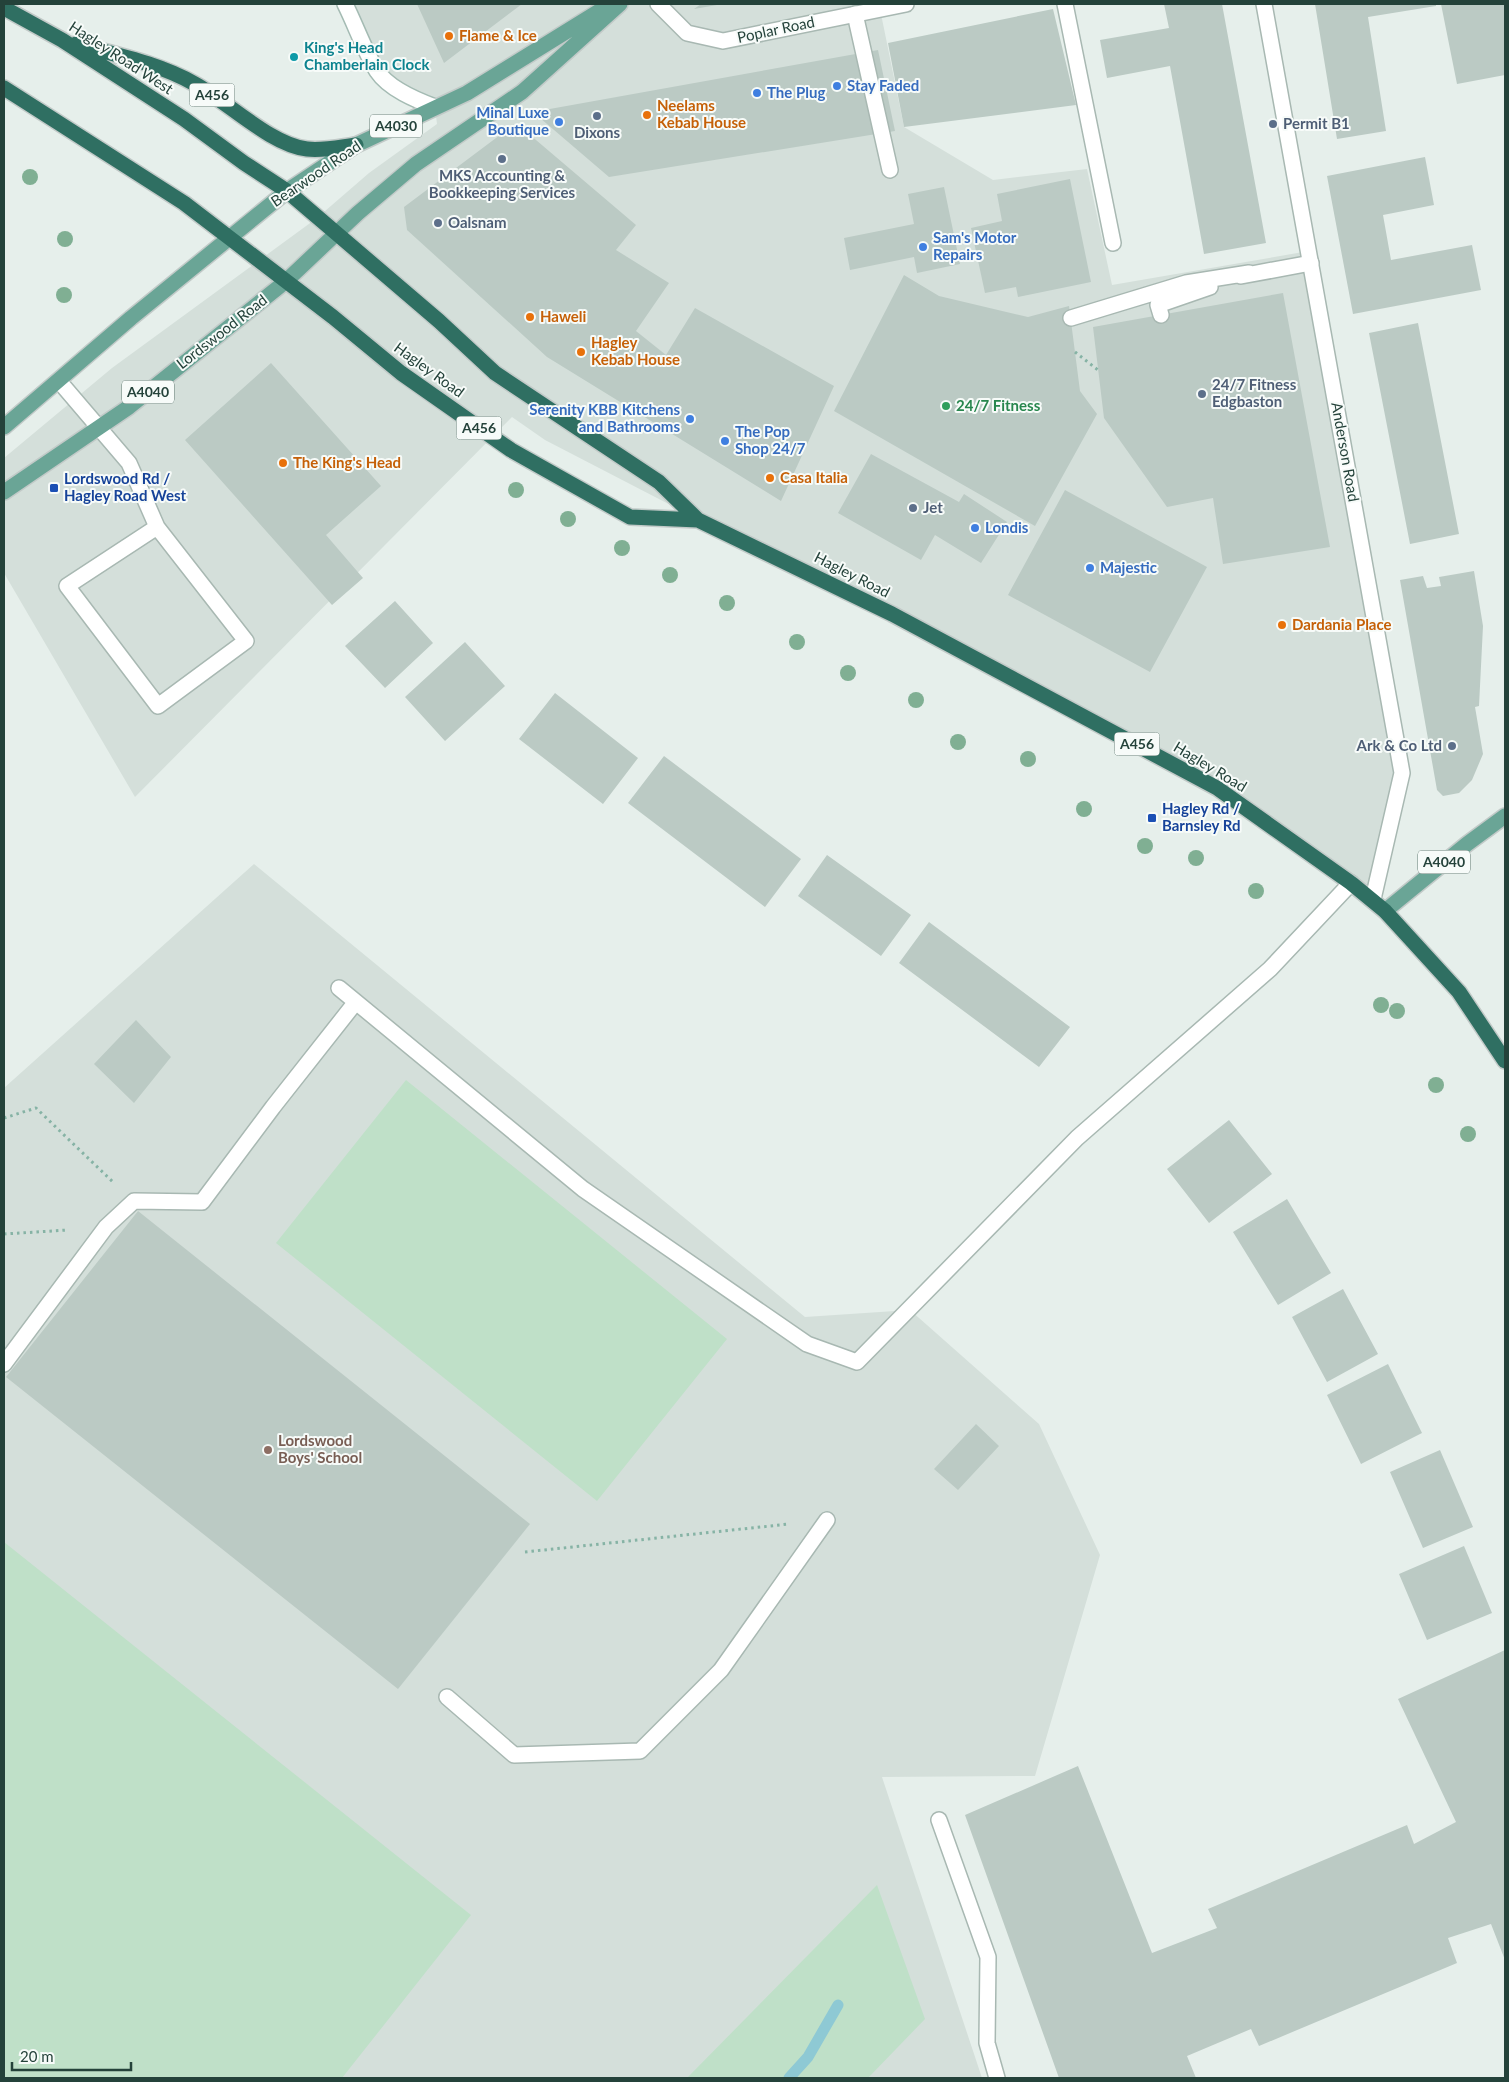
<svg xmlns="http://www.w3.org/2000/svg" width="1509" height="2082" viewBox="0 0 1509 2082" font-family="Lato,sans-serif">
  <rect width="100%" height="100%" fill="#e6efeb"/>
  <!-- built -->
  <path fill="#d4dfda" d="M345,4h561l-26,5 24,118 89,53 94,-11 25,116 197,-34 93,522 -29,126 -156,-111 -672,-348 -33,-23 -377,380 -131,-224v-115l108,-90 205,-150 52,-45 68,-49 -2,-17 -57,-35z
    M254,864l551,453 105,-7 129,114 61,131 -65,221 -153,1 100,301h-978v-990z"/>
  <!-- green -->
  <path fill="#bfe0c8" d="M406,1080l321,259 -130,162 -321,-258z
    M4,1542l467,373 -129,163h-338z
    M877,1885l48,134 -57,59h-181z"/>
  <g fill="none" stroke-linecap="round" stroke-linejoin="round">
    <!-- stream -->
    <path stroke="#8ec9d4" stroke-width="11" d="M789,2078l19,-21 30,-52"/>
  </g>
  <!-- building -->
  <path fill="#bbcac4" d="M417,4h105l-78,59z
    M701,4h16v1l-23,4z
    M1164,4h58l44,239 -62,11 -34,-188 -63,12 -7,-38 69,-12z
    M1315,4h121v2l-68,11 18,114 -49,8z
    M1441,4h64v71l-48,9z
    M1053,9l23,96 -172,22 -16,-84z
    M878,50l17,81 -286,46 -76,-65z
    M516,123l120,102 -20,25 53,33 -33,48 30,24 29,-47 139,78 -53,115 -234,-144 -140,-127 -3,-23z
    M1425,157l9,48 -51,10 8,45 81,-15 9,45 -128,24 -26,-138z
    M1070,179l21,103 -73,15 -2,-10 -31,6 -14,-65 31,-7 -5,-27z
    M944,187l16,77 -43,9 -3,-16 -64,13 -6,-32 70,-14 -6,-30z
    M904,275l35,21 89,21 41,-11 11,85 17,23 -62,112 -201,-115z
    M1283,293l47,254 -107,17 -10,-66 -46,9 -63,-89 -11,-91z
    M1418,323l41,211 -49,10 -41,-211z
    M271,363l110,123 -55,49 37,43 -31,27 -147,-165z
    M871,454l88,48 5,-8 43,28 -26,41 -46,-28 -14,25 -83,-47z
    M1065,490l142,77 -57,105 -142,-77z
    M1474,571l9,55 -4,80 -4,1 8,47 -11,26 -13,13 -16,3 -6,-6 -37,-210 23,-4 4,12 14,-2 -2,-9z
    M395,601l38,42 -48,45 -40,-42z
    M465,642l40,44 -60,55 -40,-44z
    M555,693l83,65 -35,46 -84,-65z
    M664,756l137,103 -36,48 -137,-104z
    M827,855l84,60 -30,41 -83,-60z
    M929,922l141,105 -31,40 -140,-104z
    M136,1020l35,37 -37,46 -40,-39z
    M1229,1120l43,54 -63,49 -42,-54z
    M1287,1199l44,74 -53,32 -45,-73z
    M138,1211l392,313 -132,165 -392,-312z
    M1343,1289l35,65 -51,28 -35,-65z
    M1388,1364l34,69 -61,31 -34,-69z
    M976,1424l23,22 -41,44 -24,-21z
    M1440,1450l33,77 -50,21 -33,-76z
    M1464,1546l28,67 -65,27 -28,-66z
    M1505,1650v310l-14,-36 -43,14 9,25 -198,83 -8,-17 -64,27 9,22h-137l-94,-263 113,-49 74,187 65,-25 -9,-19 199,-84 7,19 42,-22 -58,-123z"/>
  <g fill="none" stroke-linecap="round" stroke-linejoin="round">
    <!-- lane casing -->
    <g stroke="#a8b8b2" stroke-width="18">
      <path id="lane" d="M1065,4l48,239
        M855,14l35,156
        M1241,276l70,-13
        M1161,315l-3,-10 52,-18
        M1071,318l115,-35 63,-10
        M59,381l70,82 28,64 89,114 -88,65 -91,-120 90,-59
        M339,988l244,201 224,155 50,18 220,-224 193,-169 81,-86
        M4,1364l102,-137 28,-26 68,1 71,-95 82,-104
        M447,1697l67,58 126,-4 81,-81 106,-150
        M939,1820l49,137 -1,86 10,35"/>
    </g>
    <!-- street casing -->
    <g stroke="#a8b8b2" stroke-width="18">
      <path id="street" d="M658,4l29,29 36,8 183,-37
        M1264,4l138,769 -29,126"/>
    </g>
    <!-- secondary casing -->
    <g stroke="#a4bbb3" stroke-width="18">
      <path id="secondary" d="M345,4c11,22 19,46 32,67 12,18 39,29 58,36"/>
    </g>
    <!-- primary casing -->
    <g stroke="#c2cac8" stroke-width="18">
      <path id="primary" d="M4,427l127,-109 156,-127 69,-46 111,-52 139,-86
        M4,492l125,-85 156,-125 73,-69 58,-49 106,-72 98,-88
        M1385,911l82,-67 38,-28"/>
    </g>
    <!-- highway casing -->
    <g stroke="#c2cac8" stroke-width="18">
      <path id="highway" d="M4,8l58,32 122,79 60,44 43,28 152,130 56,52 164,109 39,38 194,94 325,174 134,95 34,28 74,81 46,69
        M76,44c40,11 82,19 119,40 33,18 76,61 112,65 16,2 33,-2 49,-4
        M4,88l180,115 149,114 68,56 110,77 119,67 68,3"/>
    </g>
    <!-- path -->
    <path stroke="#86b3a5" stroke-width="3" stroke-dasharray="2.5 4" stroke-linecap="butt" d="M1075,352l23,18
      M4,1118l32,-10 77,74
      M4,1234l64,-4
      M525,1552l264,-28"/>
    <!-- lane -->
    <use href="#lane" stroke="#fff" stroke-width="15"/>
    <!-- street -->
    <use href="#street" stroke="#fff" stroke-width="15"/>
    <!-- secondary -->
    <use href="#secondary" stroke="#fff" stroke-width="15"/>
    <!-- primary -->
    <use href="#primary" stroke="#6aa596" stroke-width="15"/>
    <!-- highway -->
    <use href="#highway" stroke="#2f6f62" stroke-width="15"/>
  </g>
  <!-- trees -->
  <g fill="#80af93">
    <circle cx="30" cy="177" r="8"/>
    <circle cx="65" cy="239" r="8"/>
    <circle cx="64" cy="295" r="8"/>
    <circle cx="516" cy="490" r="8"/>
    <circle cx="568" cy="519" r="8"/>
    <circle cx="622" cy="548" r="8"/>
    <circle cx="670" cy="575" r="8"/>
    <circle cx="727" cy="603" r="8"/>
    <circle cx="797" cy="642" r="8"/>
    <circle cx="848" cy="673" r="8"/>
    <circle cx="916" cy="700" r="8"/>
    <circle cx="958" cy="742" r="8"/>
    <circle cx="1028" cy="759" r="8"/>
    <circle cx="1084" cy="809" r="8"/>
    <circle cx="1145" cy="846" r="8"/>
    <circle cx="1196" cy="858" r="8"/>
    <circle cx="1256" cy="891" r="8"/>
    <circle cx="1381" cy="1005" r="8"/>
    <circle cx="1397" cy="1011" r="8"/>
    <circle cx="1436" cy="1085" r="8"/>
    <circle cx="1468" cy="1134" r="8"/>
  </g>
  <!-- markers -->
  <g fill="#e8710a" stroke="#f7fbf9" stroke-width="2">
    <circle cx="449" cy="36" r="5"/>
    <circle cx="647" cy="115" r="5"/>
    <circle cx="530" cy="317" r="5"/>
    <circle cx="581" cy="352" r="5"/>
    <circle cx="283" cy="463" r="5"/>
    <circle cx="770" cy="478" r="5"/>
    <circle cx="1282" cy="625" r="5"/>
  </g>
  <circle fill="#0f9aa8" stroke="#f7fbf9" stroke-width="2" cx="294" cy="57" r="5"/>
  <g fill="#3f7fe0" stroke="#f7fbf9" stroke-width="2">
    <circle cx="837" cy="86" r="5"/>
    <circle cx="757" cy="93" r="5"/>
    <circle cx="559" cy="122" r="5"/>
    <circle cx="923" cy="247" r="5"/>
    <circle cx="690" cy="419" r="5"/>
    <circle cx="725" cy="441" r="5"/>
    <circle cx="975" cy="528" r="5"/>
    <circle cx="1090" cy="568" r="5"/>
  </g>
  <g fill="#5c6f8a" stroke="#f7fbf9" stroke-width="2">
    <circle cx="597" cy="116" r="5"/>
    <circle cx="1273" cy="124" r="5"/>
    <circle cx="502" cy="159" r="5"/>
    <circle cx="438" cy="223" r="5"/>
    <circle cx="1202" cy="394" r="5"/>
    <circle cx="913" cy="508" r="5"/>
    <circle cx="1452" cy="746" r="5"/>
  </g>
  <circle fill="#2e9e5b" stroke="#f7fbf9" stroke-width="2" cx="946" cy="406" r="5"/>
  <g fill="#1a4fb4" stroke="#f7fbf9" stroke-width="2">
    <rect x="49" y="483" width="10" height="10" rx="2.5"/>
    <rect x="1147" y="813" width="10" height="10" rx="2.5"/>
  </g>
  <circle fill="#8d6e63" stroke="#f7fbf9" stroke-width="2" cx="268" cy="1450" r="5"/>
  <g text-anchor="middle" stroke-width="4" stroke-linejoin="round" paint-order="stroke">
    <!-- shield labels -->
    <g fill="#f7fbf9" stroke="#637a73" stroke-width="1">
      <rect x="189.5" y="83.5" width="45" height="23" rx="4"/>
      <rect x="370" y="114.5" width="52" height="23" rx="4"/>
      <rect x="122" y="380.5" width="52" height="23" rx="4"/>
      <rect x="456.5" y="416.5" width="45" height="23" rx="4"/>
      <rect x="1114.5" y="732.5" width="45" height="23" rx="4"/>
      <rect x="1418" y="850.5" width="52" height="23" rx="4"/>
    </g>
    <g font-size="14" font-weight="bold" fill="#24423a">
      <text x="212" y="100">A456</text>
      <text x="396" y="131">A4030</text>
      <text x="148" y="397">A4040</text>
      <text x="479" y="433">A456</text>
      <text x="1137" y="749">A456</text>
      <text x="1444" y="867">A4040</text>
    </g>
    <!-- street labels -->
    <g font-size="15" fill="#24423a" stroke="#f7fbf9">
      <text transform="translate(776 30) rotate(-12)" y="5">Poplar Road</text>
      <text transform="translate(121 58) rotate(33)" y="5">Hagley Road West</text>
      <text transform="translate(316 174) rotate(-34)" y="5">Bearwood Road</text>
      <text transform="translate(222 332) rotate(-38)" y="5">Lordswood Road</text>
      <text transform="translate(429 370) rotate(36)" y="5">Hagley Road</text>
      <text transform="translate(1345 452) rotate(80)" y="5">Anderson Road</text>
      <text transform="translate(852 575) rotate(27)" y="5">Hagley Road</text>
      <text transform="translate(1210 767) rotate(31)" y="5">Hagley Road</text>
    </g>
    <!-- food labels -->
    <g font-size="15" font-weight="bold" fill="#c56008" stroke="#f7fbf9" text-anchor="start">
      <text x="459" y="41">Flame &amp; Ice</text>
      <text x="657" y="111">Neelams<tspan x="657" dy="17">Kebab House</tspan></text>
      <text x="540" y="322">Haweli</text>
      <text x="591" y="348">Hagley<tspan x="591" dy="17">Kebab House</tspan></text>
      <text x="293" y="468">The King's Head</text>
      <text x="780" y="483">Casa Italia</text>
      <text x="1292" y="630">Dardania Place</text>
    </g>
    <!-- culture labels -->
    <g font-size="15" font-weight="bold" fill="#0d838f" stroke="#f7fbf9" text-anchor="start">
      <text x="304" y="53">King's Head<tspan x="304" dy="17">Chamberlain Clock</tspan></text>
    </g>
    <!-- shop labels -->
    <g font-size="15" font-weight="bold" fill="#366cbe" stroke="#f7fbf9" text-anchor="start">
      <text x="847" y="91">Stay Faded</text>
      <text x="767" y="98">The Plug</text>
      <text x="549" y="118" text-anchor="end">Minal Luxe<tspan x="549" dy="17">Boutique</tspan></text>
      <text x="933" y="243">Sam's Motor<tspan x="933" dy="17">Repairs</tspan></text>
      <text x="680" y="415" text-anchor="end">Serenity KBB Kitchens<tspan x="680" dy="17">and Bathrooms</tspan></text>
      <text x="735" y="437">The Pop<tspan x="735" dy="17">Shop 24/7</tspan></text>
      <text x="985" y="533">Londis</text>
      <text x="1100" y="573">Majestic</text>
    </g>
    <!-- service labels -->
    <g font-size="15" font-weight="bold" fill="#4e5e75" stroke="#f7fbf9" text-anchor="start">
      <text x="1283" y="129">Permit B1</text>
      <text x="597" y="138" text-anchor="middle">Dixons</text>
      <text x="502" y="181" text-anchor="middle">MKS Accounting &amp;<tspan x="502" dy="17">Bookkeeping Services</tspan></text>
      <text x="448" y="228">Oalsnam</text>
      <text x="1212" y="390">24/7 Fitness<tspan x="1212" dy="17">Edgbaston</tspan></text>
      <text x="923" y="513">Jet</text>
      <text x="1442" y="751" text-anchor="end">Ark &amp; Co Ltd</text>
    </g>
    <!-- leisure labels -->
    <g font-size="15" font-weight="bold" fill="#27864d" stroke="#f7fbf9" text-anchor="start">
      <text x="956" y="411">24/7 Fitness</text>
    </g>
    <!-- transit labels -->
    <g font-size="15" font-weight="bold" fill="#164399" stroke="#f7fbf9" text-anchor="start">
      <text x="64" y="484">Lordswood Rd /<tspan x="64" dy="17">Hagley Road West</tspan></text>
      <text x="1162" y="814">Hagley Rd /<tspan x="1162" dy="17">Barnsley Rd</tspan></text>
    </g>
    <!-- education labels -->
    <g font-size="15" font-weight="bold" fill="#785e54" stroke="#f7fbf9" text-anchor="start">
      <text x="278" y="1446">Lordswood<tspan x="278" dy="17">Boys' School</tspan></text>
    </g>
  </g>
  <!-- border -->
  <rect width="1509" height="2082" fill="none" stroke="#24423a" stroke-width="10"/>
  <!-- scale -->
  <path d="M12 2062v8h119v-8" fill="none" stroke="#24423a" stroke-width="2.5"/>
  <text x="20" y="2062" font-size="15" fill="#24423a" stroke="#f7fbf9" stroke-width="4" paint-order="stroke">20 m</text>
</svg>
